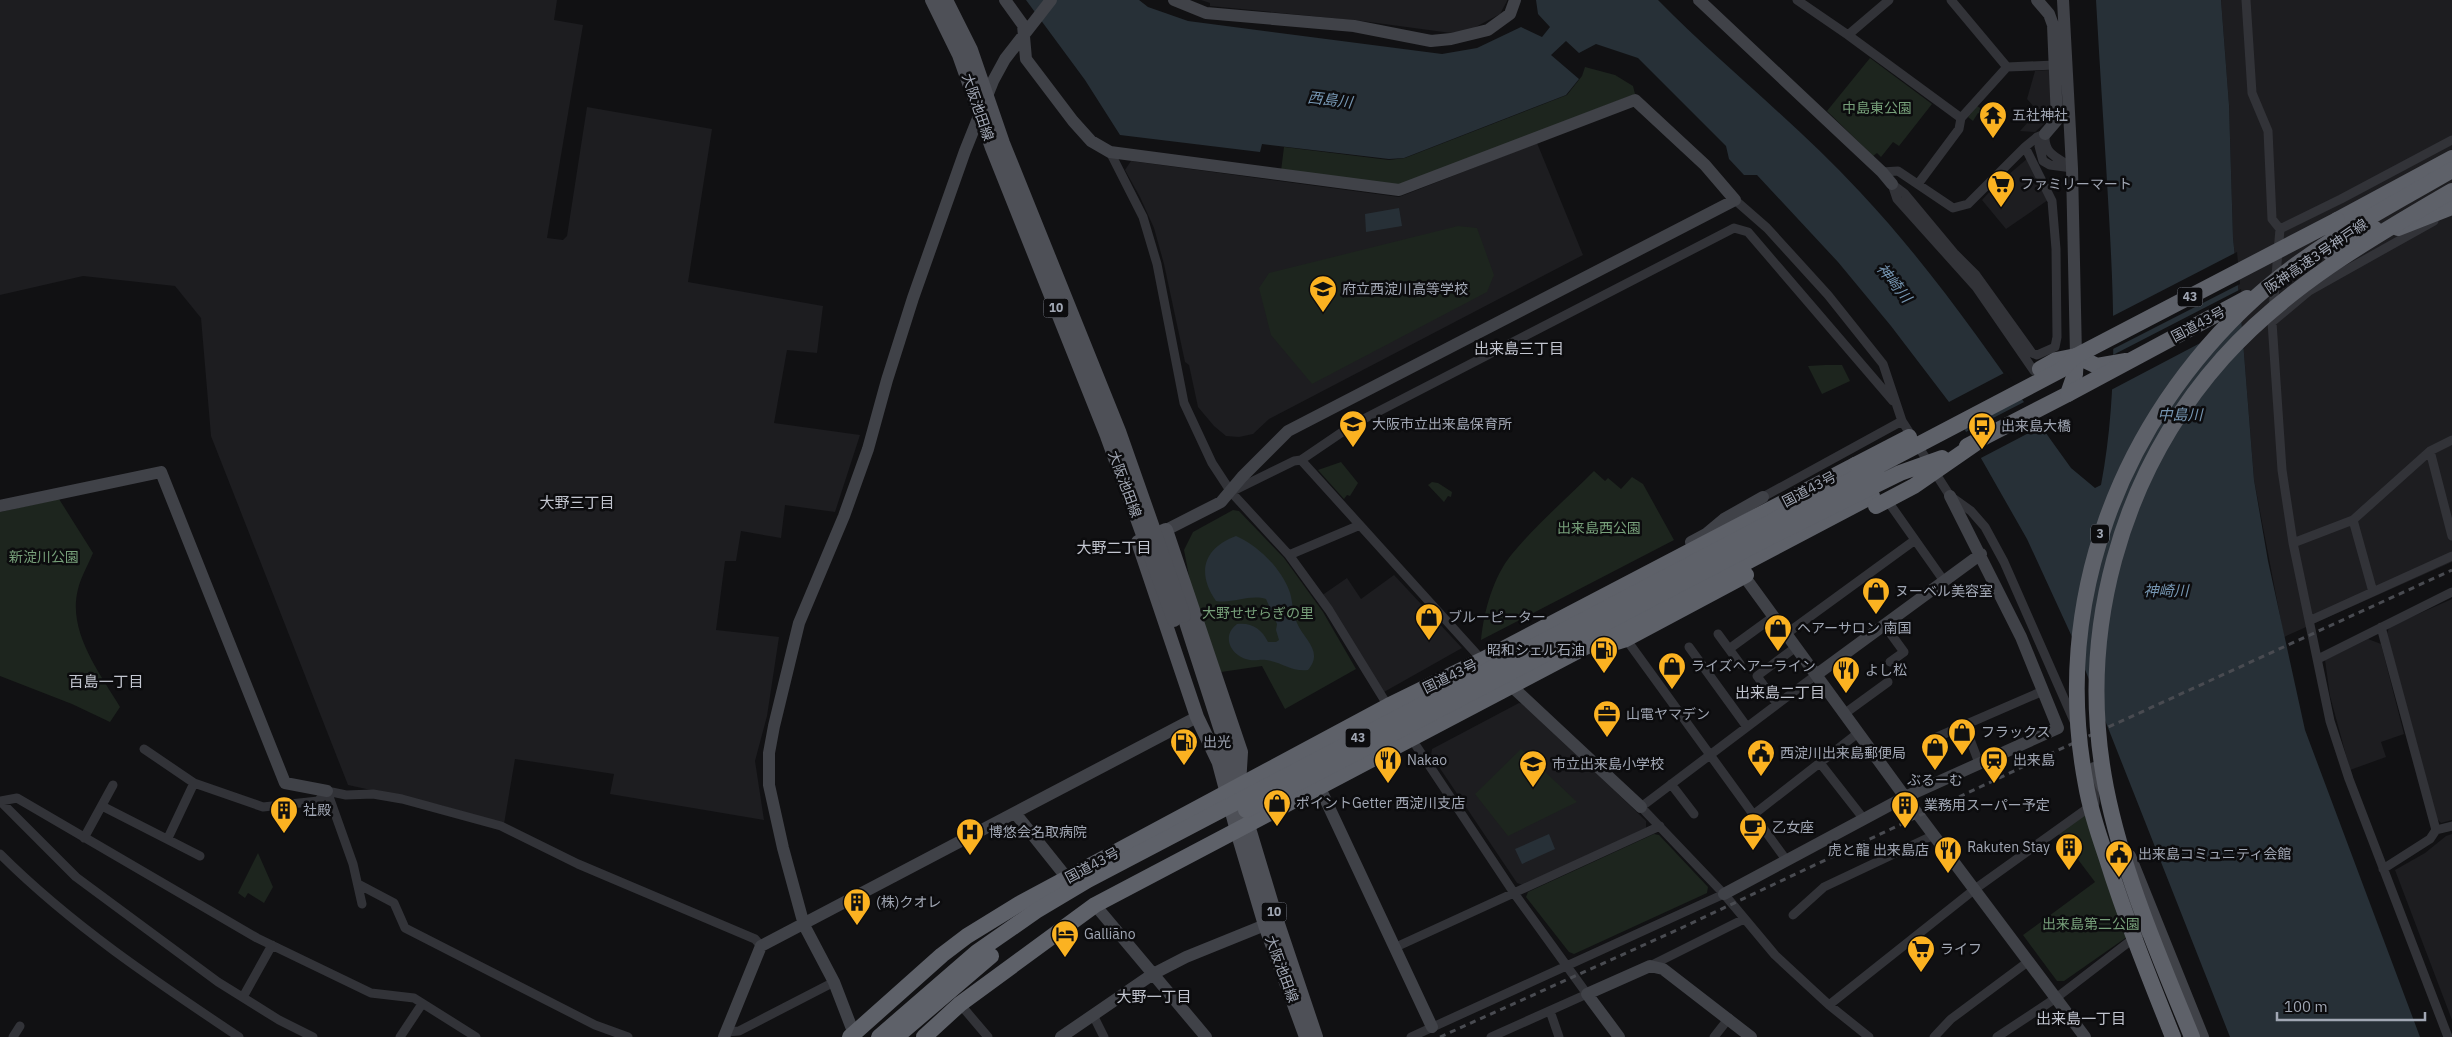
<svg xmlns="http://www.w3.org/2000/svg" width="2452" height="1037" viewBox="0 0 2452 1037" font-family="'IBM Plex Sans','Noto Sans JP',sans-serif">
  <rect width="100%" height="100%" fill="#111113"/>
  <!-- built -->
  <path fill="#1d1d20" d="M0,0h557l-3,20 29,5 -36,213 16,2 4,-4 20,-129 125,22 -24,153 135,24 -6,47 -30,-3 -13,73 86,12 -25,77 -50,-7 -4,33 -40,-7 -5,30h-11l-9,69 63,7 -12,79 -12,45 9,59 -154,-26 4,-20 -99,-15 -11,65 -64,-19 -92,-20 -137,-349 -10,-118 -26,-32 -92,-10 -83,19z
    M1201,0h306v1l-7,13 -30,16 -19,3 -89,-12 -152,-15v-3z
    M2221,0h231v562l-168,75 -30,-157 -13,-164 -8,-78 -4,-133z
    M2050,70l4,45 -19,17 -15,-1 18,-20 -11,-12 8,-28z
    M1537,143l46,112 -314,164 -16,15 -14,3 -13,-1 -12,-10 -16,-19 -9,-42 -4,-3 -21,-98 -10,-36 -14,-31 -15,-27 6,-9 268,36z
    M2028,158l20,42 -42,29 -24,-29 12,-13z
    M1394,575l68,73 -78,44 -63,-96 26,-18 14,21z
    M2452,599v221l-11,3 -4,-4 -50,-185 2,-7z
    M2368,639l13,5 23,90 -23,8 5,15 -36,13 -20,-74 -5,-36z
    M1519,703l6,1 121,117v7l-123,57 -6,-2 -86,-128 1,-6z
    M2452,834v186l-57,-150 30,-17 21,-17z"/>
  <!-- green -->
  <path fill="#1d251e" d="M1870,58l62,46 -33,42 -6,-4 -12,15 -4,-4 -4,3 -46,-45z
    M1585,67l30,8 18,11 2,8 -237,92 -117,-15 3,-24 105,13 16,-2 162,-63 15,-19z
    M1977,106l21,13 -3,4 -4,-1 -3,4 -7,-3 2,-7 -5,-3 -5,8 -5,-4z
    M1458,226l19,2 17,47 -7,17 -175,92 -41,-49 -12,-47 10,-15z
    M1825,365h17l8,16 -28,13 -14,-28z
    M1341,462l17,21 -8,13 -3,-1 -3,4 -26,-29z
    M1594,471l11,10 3,-3 13,11 11,-12 11,7 31,56 -193,100c3,-29 12,-63 31,-86 24,-29 55,-56 82,-83z
    M1432,482l6,1 14,9 -1,5 -3,-1 -4,6 -16,-17z
    M59,499l34,54c-5,12 -12,24 -15,36 -11,43 22,84 42,118l-10,15 -38,-18 -72,-28v-164z
    M1233,510l6,1 45,47 39,54 33,57 -71,40 -23,-43 -41,6 -30,-86 -7,-36 9,-18z
    M1521,749l56,53 -69,34 -33,-42z
    M2085,814l49,118 -70,49h-7l-34,-46 72,-53 -37,-49z
    M1654,834l5,1 49,52 -1,6 -133,61 -5,-2 -43,-55 2,-5z
    M258,853l15,34 -9,16 -16,-10 -3,5 -7,-5z"/>
  <!-- water -->
  <path fill="#273037" d="M1026,0h113l9,7 40,14 254,33 35,-6 44,-21 21,10 8,-10 -12,-13 -2,-14h122c65,66 139,124 202,192 80,85 143,182 211,276l24,20 6,-3c17,-89 13,-179 8,-269 -4,-72 -9,-144 -13,-216h125l8,105 4,133 8,78 13,164 14,81 37,169 115,307h-190l-157,-398 -46,-100 -78,-137 -58,-76 -53,-64 -81,-87h-13l-15,-16 -3,-13 -88,-88 -42,-14 -17,9 -13,-12 -15,14 28,24 -13,16 -162,63 -15,1 -127,-15 -2,8 -140,-17 -35,-55z
    M1399,208l3,18 -36,6 -1,-18z
    M1236,536c21,9 44,31 53,54 4,10 3,22 8,33 7,17 27,28 11,47 -17,2 -26,-8 -42,-10 -5,-1 -10,1 -16,0 -18,-3 -30,-23 -13,-36 14,-2 25,5 31,18h8l3,-2 -3,-10 1,-6 -11,-25c-17,-5 -33,5 -50,2 -20,-29 -12,-53 20,-65z
    M1549,834l6,15 -33,15 -7,-15z"/>
  <!-- pier -->
  <path fill="#111113" d="M2237,252l3,32 -129,66v-33z
    M2241,289l3,31 -133,70v-34z
    M2006,372l17,25 -62,32 -14,-26z
    M2026,401l18,24 -65,34 -15,-26z"/>
  <g fill="none" stroke-linecap="round" stroke-linejoin="round">
    <!-- street -->
    <path stroke="#323338" stroke-width="9" d="M1797,0l51,35 113,83
      M1951,0l56,67
      M2246,0l6,93 16,38 4,88 8,10 -8,93 10,148 11,73 37,178 19,58 99,258
      M1848,35l41,-35
      M2044,134l-5,12 4,15 7,4 22,3
      M2045,135c-1,19 11,22 25,31
      M1110,152l33,65 14,47 27,139 28,60 19,29 58,63 40,55 59,96
      M1882,172l16,-1 55,37 15,-4 57,-57 12,-10 8,-3
      M1892,184l12,9 50,60 22,22 56,78 5,2 18,-8 2,-10 -1,-88 -4,-48 -27,-54
      M1892,184l5,15 79,88 58,84
      M1918,184l41,-55 2,-11 46,-51 48,-2
      M1735,200l32,28 61,67 55,69 19,57 48,75 21,15 14,16 19,35 70,159
      M2280,229l61,-30 111,-59
      M2272,322l37,-31 125,-70
      M2430,451l22,85
      M1301,460l181,200
      M1233,491l61,-30 7,-1 53,-36 380,-196 14,4 145,169
      M1763,497l139,-76
      M1887,500l57,81
      M2353,520l20,72
      M2293,543l60,-23 77,-69 22,-11
      M1289,555l71,-30
      M2311,620l141,-64
      M1885,626l19,26 -14,10
      M2381,627l55,203
      M1718,634l22,30
      M1786,634l129,-94
      M1626,639l161,222
      M1689,647l58,80
      M1729,649l44,-32
      M2318,659l134,-67
      M1816,675l-175,132 83,87 51,61 54,50 40,32
      M1777,704l-20,-28 39,-29
      M1844,714l44,-32
      M1965,726l14,37
      M1937,737l106,-46
      M1411,738l103,155 73,101 -96,43
      M144,749l50,34 69,24 55,-6 9,-10
      M1820,763l43,55
      M1671,784l23,30
      M327,791l19,4 27,-1 29,5 99,27 77,38 177,75 6,7
      M327,791l26,73 9,40
      M0,801l76,76 142,105 61,38 34,17
      M1,801l16,-3 240,140 114,55 43,5 62,39
      M102,806l98,50
      M1753,815l105,-82
      M84,838l29,-53
      M168,838l26,-55
      M0,854c71,71 155,127 239,183
      M2383,869l47,-30 6,-9 16,-4
      M358,884l36,19 11,25 190,97 33,12
      M1793,915l31,-28 110,-52
      M1396,947l264,-121
      M1650,966l94,-47
      M243,997l29,-52
      M960,1004l28,33
      M1829,1005l146,-116 120,-86 -1,-30
      M1550,1011l9,26
      M1093,1015l11,22
      M726,1032l13,-1 95,-49
      M13,1037l7,-11
      M400,1037l22,-33
      M1411,1037l313,-143
      M1714,1037l15,-19
      M1934,1037l17,-18 78,-58
      M1997,1037l59,-39 95,-73"/>
    <!-- secondary -->
    <path stroke="#404248" stroke-width="12" d="M1005,0l18,25 3,34 47,62 18,20 19,11 289,38 236,-90 70,65 30,35 -447,231 -46,46 -21,25 -55,28
      M1174,0l32,13 148,13 77,15 20,-2 37,-9 22,-16 5,-14
      M1699,0l183,172 10,12
      M2037,0l12,14 4,11 4,95 -12,14
      M2063,0l9,168 4,188
      M0,506l161,-34 124,311 42,8
      M1691,542l15,-8 18,-15 39,-22
      M1744,576l161,221 180,240
      M1816,675l165,-121
      M1506,681l135,126
      M2094,768l8,19
      M1320,788l112,239
      M1015,813l52,65
      M2130,856l73,181
      M1724,894l181,-97 153,-69 -37,-91 -71,-141
      M1095,905l111,132
      M854,1034l-20,-52 -30,-57 -21,-77 -14,-63v-32l5,-27 25,-103 45,-107 24,-67 19,-69 26,-82 52,-147 28,-70 12,-22 46,-59
      M724,1037l37,-91 436,-229
      M1061,1037l92,-63 33,-17 79,-32
      M1619,1037l-32,-43 63,-28 13,3 88,68"/>
    <!-- primary -->
    <path stroke="#4e5057" stroke-width="14" d="M1184,616l52,161
      M1217,756l20,75 28,94 41,112
      M1220,765l-23,-48 -59,-175 28,-12 75,222 -2,33
      M1245,815l32,106 39,116"/>
    <!-- highway -->
    <path stroke="#5e6169" stroke-width="16" d="M2337,220l115,-62
      M2398,228l54,-21
      M2330,253l45,-24
      M2076,356l21,10 29,-5
      M2040,369l16,-9 20,-4
      M1967,446l101,-52 7,-20 1,-18
      M1600,647l26,-8 120,-64
      M850,1037l92,-82 25,-19 52,-32 369,-198 94,-46 373,-195
      M924,1037l36,-33 135,-99 777,-409"/>
    <!-- rail -->
    <path stroke="#494b51" stroke-width="3" stroke-dasharray="6 5" stroke-linecap="butt" d="M1440,1037l237,-107 390,-184 385,-176"/>
    <!-- primary-bridge -->
    <path stroke="#4e5057" stroke-width="14" d="M932,0l27,55 33,93 115,288 67,184
      M946,0l25,50 32,93 116,288 65,185"/>
    <!-- highway-bridge -->
    <path stroke="#5e6169" stroke-width="16" d="M2068,394l179,-96
      M1855,465l54,-28
      M1876,506l38,-20 65,-45
      M1246,810l528,-275 126,-62 42,-15
      M879,1037l98,-85 59,-41 52,-31 973,-510 15,-14 261,-136
      M896,1037l95,-81
      M2173,1037c-24,-60 -48,-120 -67,-181 -8,-23 -16,-47 -20,-71 -35,-182 33,-363 169,-487 57,-52 130,-89 197,-128
      M2192,1037c-33,-81 -69,-163 -86,-249 -30,-153 13,-313 117,-430 63,-71 148,-120 229,-167"/>
  </g>
  <!-- icons -->
  <defs>
    <g id="temple-pin" transform="scale(1.4375)"><path d="M0 17L-7.5 6A9.5 9.5 0 1 1 7.5 6Z" fill="#fbb221" stroke="#0c0c0e"/><path d="M0-6L5-2H3V0L6.5 2.5H4V6H1.5V3h-3V6H-4V2.5H-6.5L-3 0V-2H-5Z" fill="#111"/></g>
    <g id="supermarket-pin" transform="scale(1.4375)"><path d="M0 17L-7.5 6A9.5 9.5 0 1 1 7.5 6Z" fill="#fbb221" stroke="#0c0c0e"/><path d="M-6-5.5h2.5l.6 2H6L4.5 2H-2.5L-4.4-4H-6ZM-1.5 3.2a1.3 1.3 0 1 0 .1 0ZM3 3.2a1.3 1.3 0 1 0 .1 0Z" fill="#111"/></g>
    <g id="school-pin" transform="scale(1.4375)"><path d="M0 17L-7.5 6A9.5 9.5 0 1 1 7.5 6Z" fill="#fbb221" stroke="#0c0c0e"/><path d="M0-5L7-2L0 1L-7-2ZM-4 1L0 2.5L4 1V4Q0 6-4 4Z" fill="#111"/></g>
    <g id="bus-pin" transform="scale(1.4375)"><path d="M0 17L-7.5 6A9.5 9.5 0 1 1 7.5 6Z" fill="#fbb221" stroke="#0c0c0e"/><path d="M-5-6H5V4H4V6H2V4H-2V6H-4V4H-5ZM-3.5-4V0h7V-4ZM-3.5 1.2v1.5H-2V1.2ZM2 1.2v1.5H3.5V1.2Z" fill="#111"/></g>
    <g id="shop-pin" transform="scale(1.4375)"><path d="M0 17L-7.5 6A9.5 9.5 0 1 1 7.5 6Z" fill="#fbb221" stroke="#0c0c0e"/><path d="M-5-2.5h2.3a2.7 3.5 0 0 1 5.4 0H5L5.5 6h-11ZM-1.5-2.5h3a1.5 2.3 0 0 0-3 0Z" fill="#111"/></g>
    <g id="fuel-pin" transform="scale(1.4375)"><path d="M0 17L-7.5 6A9.5 9.5 0 1 1 7.5 6Z" fill="#fbb221" stroke="#0c0c0e"/><path d="M-5.5-6h7V0h2V4h1.3V-2.5L3-4.5l.8-.8L6-3V5H2.5V1h-1V6h-7ZM-4.2-4.7v3.2H.2V-4.7Z" fill="#111"/></g>
    <g id="restaurant-pin" transform="scale(1.4375)"><path d="M0 17L-7.5 6A9.5 9.5 0 1 1 7.5 6Z" fill="#fbb221" stroke="#0c0c0e"/><path d="M-5-6h1v4h1v-4h1v4h1v-4h1v5L-1.5 .5V6h-2V.5L-5-1ZM5-6V6H3V1.5H1.5Q1.5-4 5-6Z" fill="#111"/></g>
    <g id="office-pin" transform="scale(1.4375)"><path d="M0 17L-7.5 6A9.5 9.5 0 1 1 7.5 6Z" fill="#fbb221" stroke="#0c0c0e"/><path d="M-6-3h4V-5.5h4V-3h4V5H-6ZM-1-4.5V-3h2v-1.5ZM-6 0V1H6V0Z" fill="#111"/></g>
    <g id="civic-pin" transform="scale(1.4375)"><path d="M0 17L-7.5 6A9.5 9.5 0 1 1 7.5 6Z" fill="#fbb221" stroke="#0c0c0e"/><path d="M-.6-6.5H3V-4.5H.6V-3L4-1V1h2V6H-6V1h2V-1L-.6-3ZM-1.2 2.5V6h2.4V2.5Z" fill="#111"/></g>
    <g id="station-pin" transform="scale(1.4375)"><path d="M0 17L-7.5 6A9.5 9.5 0 1 1 7.5 6Z" fill="#fbb221" stroke="#0c0c0e"/><path d="M-3-6H3Q5-6 5-4V2Q5 4 3 4L4.5 6H3L1.5 4h-3L-3 6H-4.5L-3 4Q-5 4-5 2V-4Q-5-6-3-6ZM-3.5-4v3h7v-3ZM-3.5 1v1.5H-2V1ZM2 1v1.5H3.5V1Z" fill="#111"/></g>
    <g id="building-pin" transform="scale(1.4375)"><path d="M0 17L-7.5 6A9.5 9.5 0 1 1 7.5 6Z" fill="#fbb221" stroke="#0c0c0e"/><path d="M-4-6H4V6H1V3H-1V6H-4ZM-2.5-4.3h1.7v1.8h-1.7ZM.8-4.3h1.7v1.8H.8ZM-2.5-1h1.7V.8h-1.7ZM.8-1h1.7V.8H.8Z" fill="#111"/></g>
    <g id="cafe-pin" transform="scale(1.4375)"><path d="M0 17L-7.5 6A9.5 9.5 0 1 1 7.5 6Z" fill="#fbb221" stroke="#0c0c0e"/><path d="M-5.5-4.5H6V0H3Q3 3.5 0 3.5H-2.5Q-5.5 3.5-5.5 0ZM3-3.2v2h1.7v-2ZM-6 4.5H4V6H-6Z" fill="#111"/></g>
    <g id="hospital-pin" transform="scale(1.4375)"><path d="M0 17L-7.5 6A9.5 9.5 0 1 1 7.5 6Z" fill="#fbb221" stroke="#0c0c0e"/><path d="M-5-5h3v3.5h4V-5h3V5h-3V1.5h-4V5h-3Z" fill="#111"/></g>
    <g id="hotel-pin" transform="scale(1.4375)"><path d="M0 17L-7.5 6A9.5 9.5 0 1 1 7.5 6Z" fill="#fbb221" stroke="#0c0c0e"/><path d="M-6-4.5h1.5V1H6V5H4.5V3h-9V5H-6ZM-4 0a1.8 1.8 0 1 1 3.6 0ZM.5 0V-2.5h3Q6-2.5 6 0Z" fill="#111"/></g>
  </defs>
  <g fill-rule="evenodd">
    <use href="#temple-pin" x="1993" y="115"/>
    <use href="#supermarket-pin" x="2001" y="184"/>
    <use href="#school-pin" x="1323" y="289"/>
    <use href="#school-pin" x="1353" y="424"/>
    <use href="#bus-pin" x="1982" y="426"/>
    <use href="#shop-pin" x="1876" y="591"/>
    <use href="#shop-pin" x="1429" y="617"/>
    <use href="#shop-pin" x="1778" y="628"/>
    <use href="#fuel-pin" x="1604" y="650"/>
    <use href="#shop-pin" x="1672" y="666"/>
    <use href="#restaurant-pin" x="1846" y="670"/>
    <use href="#office-pin" x="1607" y="714"/>
    <use href="#shop-pin" x="1962" y="732"/>
    <use href="#fuel-pin" x="1184" y="742"/>
    <use href="#shop-pin" x="1935" y="747"/>
    <use href="#civic-pin" x="1761" y="753"/>
    <use href="#restaurant-pin" x="1388" y="760"/>
    <use href="#station-pin" x="1994" y="760"/>
    <use href="#school-pin" x="1533" y="764"/>
    <use href="#shop-pin" x="1277" y="803"/>
    <use href="#building-pin" x="1905" y="805"/>
    <use href="#building-pin" x="284" y="810"/>
    <use href="#cafe-pin" x="1753" y="827"/>
    <use href="#hospital-pin" x="970" y="832"/>
    <use href="#building-pin" x="2069" y="847"/>
    <use href="#restaurant-pin" x="1948" y="850"/>
    <use href="#civic-pin" x="2119" y="854"/>
    <use href="#building-pin" x="857" y="902"/>
    <use href="#hotel-pin" x="1065" y="934"/>
    <use href="#supermarket-pin" x="1921" y="949"/>
  </g>
  <g text-anchor="middle" stroke-width="5" stroke-linejoin="round" paint-order="stroke">
    <!-- shield labels -->
    <g fill="#0c0c0e" stroke="#747882" stroke-width="1">
      <rect x="2177.5" y="287.5" width="25" height="19" rx="4"/>
      <rect x="1043.5" y="298.5" width="25" height="19" rx="4"/>
      <rect x="2091" y="524.5" width="18" height="19" rx="4"/>
      <rect x="1345.5" y="728.5" width="25" height="19" rx="4"/>
      <rect x="1261.5" y="902.5" width="25" height="19" rx="4"/>
    </g>
    <g font-size="12" font-weight="bold" fill="#a1a7b4">
      <text x="2190" y="301">43</text>
      <text x="1056" y="312">10</text>
      <text x="2100" y="538">3</text>
      <text x="1358" y="742">43</text>
      <text x="1274" y="916">10</text>
    </g>
    <!-- street labels -->
    <g font-size="14" fill="#a1a7b4" stroke="#0c0c0e">
      <text transform="translate(978 107) rotate(71)" y="5">大阪池田線</text>
      <text transform="translate(2316 256) rotate(-34)" y="5">阪神高速3号神戸線</text>
      <text transform="translate(2198 324) rotate(-28)" y="5">国道43号</text>
      <text transform="translate(1125 484) rotate(70)" y="5">大阪池田線</text>
      <text transform="translate(1809 489) rotate(-28)" y="5">国道43号</text>
      <text transform="translate(1450 676) rotate(-26)" y="5">国道43号</text>
      <text transform="translate(1092 865) rotate(-28)" y="5">国道43号</text>
      <text transform="translate(1282 969) rotate(70)" y="5">大阪池田線</text>
    </g>
    <!-- park labels -->
    <g font-size="14" fill="#77a07a" stroke="#0c0c0e">
      <text x="1877" y="113">中島東公園</text>
      <text x="1599" y="533">出来島西公園</text>
      <text x="44" y="562">新淀川公園</text>
      <text x="1258" y="618">大野せせらぎの里</text>
      <text x="2091" y="929">出来島第二公園</text>
    </g>
    <!-- poi labels -->
    <g font-size="14" fill="#a1a7b4" stroke="#0c0c0e" text-anchor="start">
      <text x="2012" y="120">五社神社</text>
      <text x="2020" y="189">ファミリーマート</text>
      <text x="1342" y="294">府立西淀川高等学校</text>
      <text x="1372" y="429">大阪市立出来島保育所</text>
      <text x="2001" y="431">出来島大橋</text>
      <text x="1895" y="596">ヌーベル美容室</text>
      <text x="1448" y="622">ブルーピーター</text>
      <text x="1797" y="633">ヘアーサロン 南国</text>
      <text x="1585" y="655" text-anchor="end">昭和シェル石油</text>
      <text x="1691" y="671">ライズヘアーライン</text>
      <text x="1865" y="675">よし松</text>
      <text x="1626" y="719">山電ヤマデン</text>
      <text x="1981" y="737">フラックス</text>
      <text x="1203" y="747">出光</text>
      <text x="1780" y="758">西淀川出来島郵便局</text>
      <text x="1407" y="765">Nakao</text>
      <text x="2013" y="765">出来島</text>
      <text x="1552" y="769">市立出来島小学校</text>
      <text x="1935" y="785" text-anchor="middle">ぶるーむ</text>
      <text x="1296" y="808">ポイントGetter 西淀川支店</text>
      <text x="1924" y="810">業務用スーパー予定</text>
      <text x="303" y="815">社殿</text>
      <text x="1772" y="832">乙女座</text>
      <text x="989" y="837">博悠会名取病院</text>
      <text x="2050" y="852" text-anchor="end">Rakuten Stay</text>
      <text x="1929" y="855" text-anchor="end">虎と龍 出来島店</text>
      <text x="2138" y="859">出来島コミュニティ会館</text>
      <text x="876" y="907">(株)クオレ</text>
      <text x="1084" y="939">Galliāno</text>
      <text x="1940" y="954">ライフ</text>
    </g>
    <!-- water labels -->
    <g font-size="15" font-style="italic" fill="#7696b2" stroke="#0c0c0e">
      <text transform="translate(1330 100) rotate(7)" y="5">西島川</text>
      <text transform="translate(1894 283) rotate(51)" y="5">神崎川</text>
      <text x="2180" y="420">中島川</text>
      <text x="2166" y="596">神崎川</text>
    </g>
    <!-- neighbourhood labels -->
    <g font-size="15" fill="#c3c6d0" stroke="#0c0c0e">
      <text x="1519" y="354">出来島三丁目</text>
      <text x="577" y="508">大野三丁目</text>
      <text x="1114" y="553">大野二丁目</text>
      <text x="106" y="687">百島一丁目</text>
      <text x="1780" y="698">出来島二丁目</text>
      <text x="1154" y="1002">大野一丁目</text>
      <text x="2081" y="1024">出来島一丁目</text>
    </g>
  </g>
  <!-- scale -->
  <path d="M2277 1012v8h148v-8" fill="none" stroke="#a1a7b4" stroke-width="2.5"/>
  <text x="2284" y="1012" font-size="15" fill="#a1a7b4" stroke="#0c0c0e" stroke-width="4" paint-order="stroke">100 m</text>
</svg>
